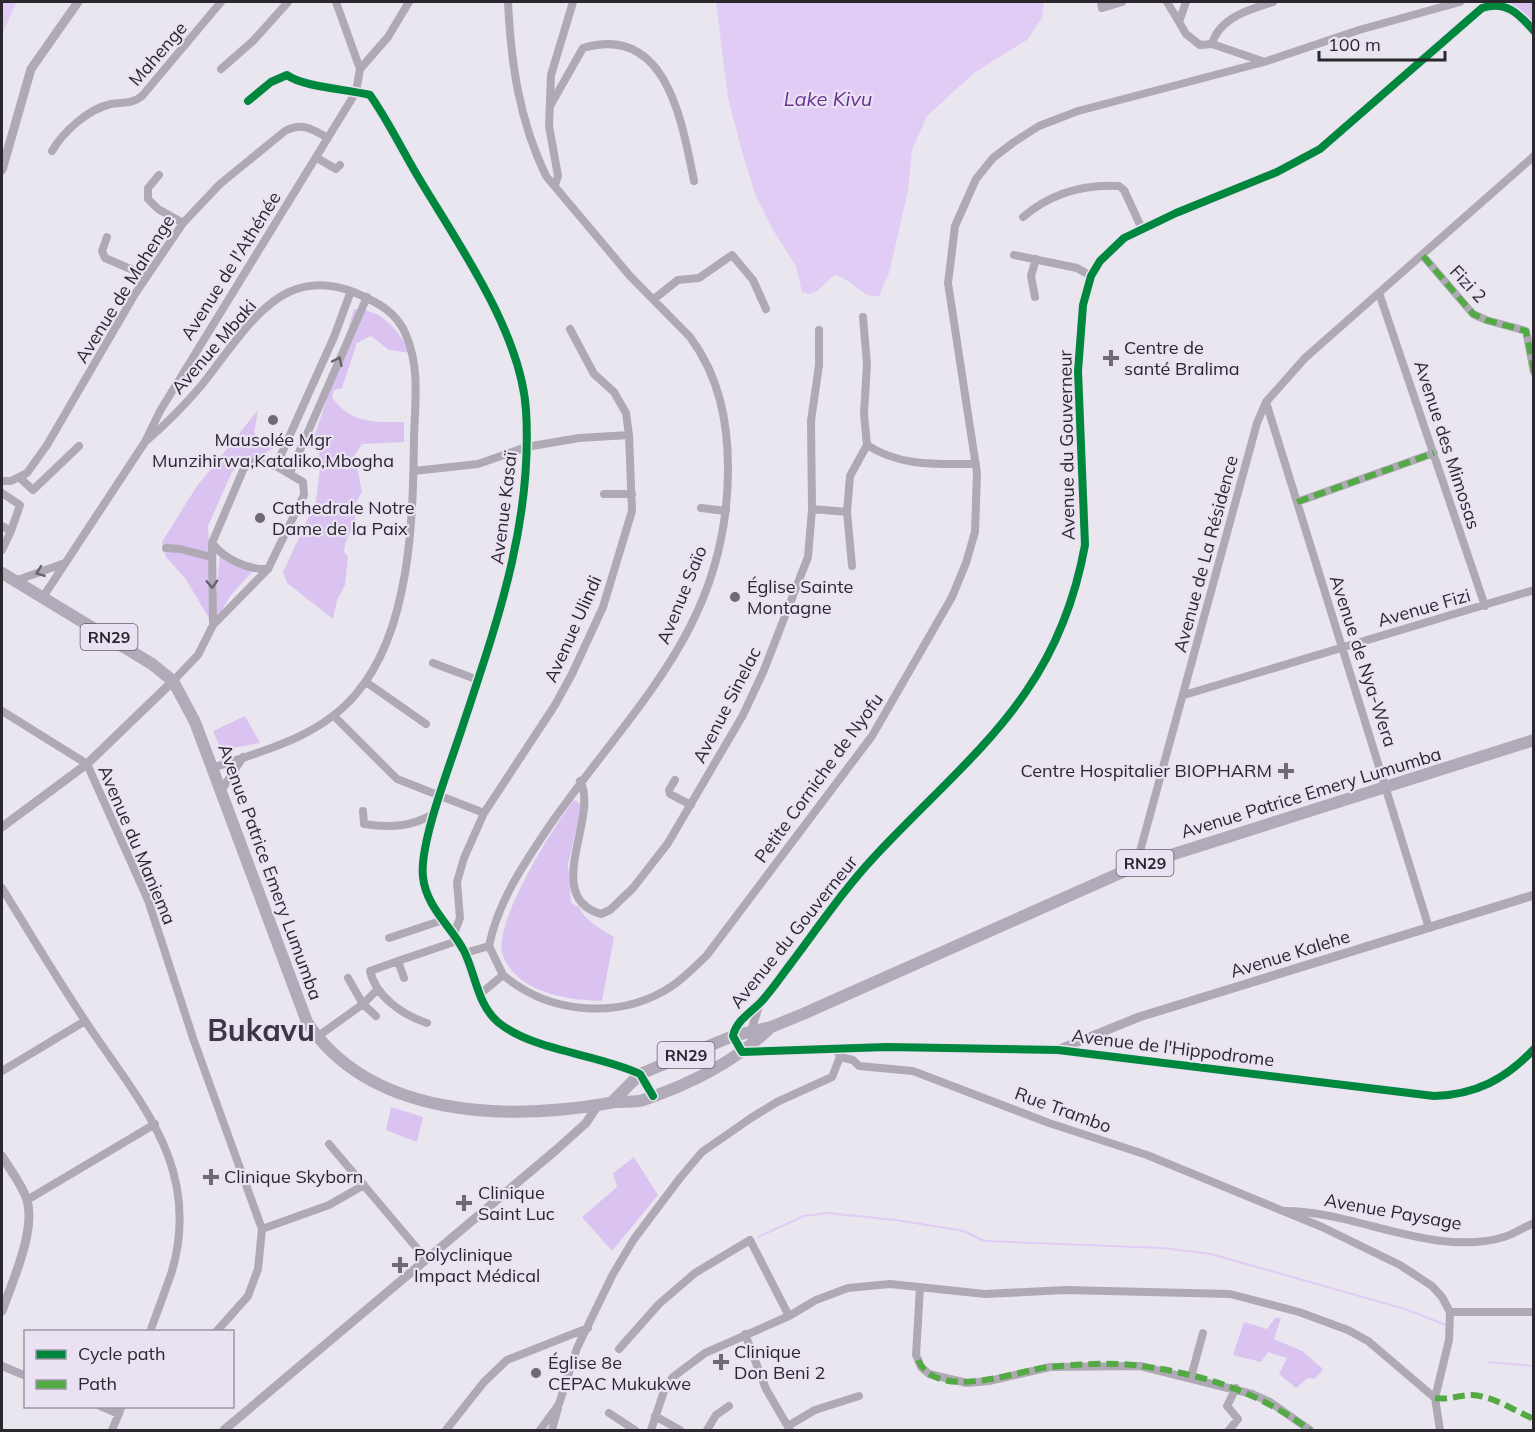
<svg xmlns="http://www.w3.org/2000/svg" width="1535" height="1432" viewBox="0 0 1535 1432" font-family="Mulish,sans-serif">
  <rect width="100%" height="100%" fill="#eae6ef"/>
  <!-- green -->
  <path fill="#dac3f0" d="M1494,2h39v29l-27,-24z
    M354,309c28,0 44,21 57,44l-22,-3 -18,-14 -14,7 -15,45 -8,2 -2,7c19,27 42,25 72,25v20l-42,2 -7,11 7,37 -7,12v16l-10,24 -1,8 4,4 -3,29 -8,15 -4,19 -46,-36 -4,-11 33,-71 5,-41 -7,-23 21,-62z
    M258,410l-4,23 13,12 18,-4 -28,17 -13,3 -12,11 -24,54 6,93 6,-66 34,17 -23,25 -18,30 -28,-47 -19,-21 -4,-15 35,-56z
    M245,716l15,27 -39,7 -8,-19z
    M574,800l8,5 -14,59 3,39 8,4c6,14 22,22 35,30l-12,64c-34,-1 -84,-8 -99,-45 -12,-31 51,-130 71,-156z
    M391,1107l32,10 -6,25 -31,-12z
    M634,1157l24,38 -46,56 -30,-34 35,-30 -4,-14z
    M1275,1318h6l-7,21 28,12 21,18 -8,10 -7,-1 -12,10 -17,-14 8,-16 -19,-6 -7,10 -28,-7 11,-33 23,7z"/>
  <!-- water -->
  <path fill="#e0ccf4" d="M2,2h15l-15,32z
    M716,2h328l-2,16 -15,22 -53,33 -47,43 -15,34 -4,41 -19,82 -10,23c-16,4 -28,-19 -45,-21l-18,17 -7,2 -7,-2 -6,-26 -23,-36 -18,-36 -14,-46 -13,-50z"/>
  <g fill="none" stroke-linecap="round" stroke-linejoin="round">
    <!-- stream -->
    <path stroke="#e0ccf4" stroke-width="2" d="M758,1237l46,-21 23,-3 69,7 68,11 20,10 178,7 49,6 194,55 41,16
      M1488,1362l46,4"/>
    <!-- minor -->
    <path stroke="#aea9b4" stroke-width="8" d="M1101,2l1,6 20,-6
      M1167,2l12,20
      M1186,2l-7,20 7,12 14,11 12,-1 50,17
      M1212,44c7,-26 38,-35 61,-42
      M221,69l32,-28 35,-39
      M360,69l28,-32 21,-35
      M248,101l23,-19 16,-7c16,12 59,14 83,20 19,27 33,57 50,85 39,65 101,153 106,230 7,114 -30,215 -65,321 -11,34 -42,113 -38,146 3,30 28,49 41,74 12,24 13,54 35,72 35,28 99,31 141,51l13,22
      M550,106l33,-58c84,-25 99,74 111,133
      M52,151c11,-19 36,-42 59,-47 11,-2 22,0 31,-8l79,-94
      M317,158l19,11 4,-4
      M159,175l-11,13v11l10,10 25,14
      M555,185l3,-9 -9,-50 2,-51 22,-73
      M1023,217c27,-23 60,-33 96,-31l5,4 18,39
      M107,237l-5,14 3,7 42,18
      M1014,255l63,13 14,8
      M1423,256l50,58 13,6 40,11 8,41
      M1379,293l106,313
      M1035,297l-4,-21 5,-17
      M654,299l24,-19 21,-2 33,-23 21,25 13,29
      M863,317l4,47 -3,50 3,31c34,22 70,19 109,19
      M1266,402l163,526
      M145,442c20,-17 38,-35 55,-55 24,-29 55,-80 89,-95 22,-10 45,-8 67,1 21,9 41,19 50,42 14,32 9,68 8,103 -1,80 -3,192 -58,256 -36,43 -93,57 -144,74
      M276,466l58,-129 17,-46
      M414,471l64,-7 48,-17 53,-9 50,-3
      M290,473l77,-176
      M20,478l13,12 46,-44
      M2,481h9l16,-8 20,-28 88,-151 48,-71 37,-39 65,-53c18,-9 27,-2 43,7
      M2,493l18,12 -9,26 -9,-5
      M604,494h28
      M1297,502l137,-49
      M701,508l25,3
      M812,509l35,3
      M212,543c12,16 36,27 56,26
      M166,548l14,1 31,8
      M2,550l9,-19
      M852,566l-5,-54 3,-36 17,-31
      M15,581l50,-18
      M43,597l102,-155 15,-31 196,-319 4,-23 -24,-67
      M433,663l45,17
      M173,681l25,-26 15,-30 55,-56 36,-74 -1,-13 -27,-16 -21,-5 -11,7 -32,75 1,82
      M366,682l60,42
      M1184,695l350,-105
      M2,711l85,53 61,136 46,141 68,188 -4,40 -10,27 -32,36
      M334,716l63,63 87,34
      M675,780l-6,10 1,4 21,11
      M580,781c20,35 -39,116 21,133l9,-4 23,-22 35,-45 75,-128 21,-45 44,-113 4,-48 -1,-88 8,-56v-35
      M221,791l22,-34
      M363,811l1,13c26,4 48,3 71,-11
      M1136,866l121,-443 9,-21 39,-44 229,-202
      M2,888c29,47 58,96 90,143 52,76 109,140 80,240 -7,21 -15,41 -22,61
      M454,934l6,-16 -3,-36 7,-24 20,-45 71,-108 17,-31 31,-67 29,-96 -3,-76 -3,-22 -12,-21 -20,-18 -24,-45
      M389,938l51,-17
      M465,953l24,-7
      M398,961l-28,10c6,26 33,44 57,52
      M503,975l-14,-29c9,-45 36,-84 61,-121 83,-119 178,-198 178,-356 0,-48 -9,-93 -38,-132l-60,-61 -84,-100c-27,-56 -35,-113 -38,-174
      M348,978l15,26 13,12
      M404,978l-6,-17 59,-20
      M479,995l24,-20c47,40 118,45 169,11 13,-9 24,-20 35,-31l165,-219 80,-139 14,-34 9,-31 2,-59 -29,-190 7,-57 21,-47 17,-21 21,-16 25,-16 39,-15 186,-49 95,-32 101,-28
      M751,1031l9,-28
      M733,1036c3,-15 17,-23 28,-34 10,-11 19,-24 28,-36 28,-37 55,-77 87,-111 97,-103 182,-160 209,-310l-7,-174 5,-66 8,-29 9,-15 24,-23 52,-25 101,-41 43,-23 162,-141c24,-8 37,6 52,23
      M317,1037l46,-33 14,-14
      M836,1048l4,9 13,3 6,6 54,5 136,52 98,32 175,72 78,38 32,21 10,11 8,15 -1,28 -14,58 5,32
      M2,1071l83,-50
      M329,1144l97,115
      M27,1200l128,-76
      M1285,1211c71,0 149,47 219,26 10,-3 20,-10 30,-14
      M262,1229l67,-24 35,-20
      M920,1287l-4,68 5,12 8,7 38,9 22,-2 61,-14 90,-1 112,28 18,8 40,28
      M1450,1312h84
      M745,1334l21,55 24,41
      M619,1349l40,-45 36,-31 55,-33 39,76
      M2,1366l24,10
      M1191,1377l12,-44
      M100,1406l19,8
      M609,1413l26,17
      M655,1416l25,14
      M788,1426l27,-16 44,-14
      M112,1430l10,-24
      M446,1430l38,-48 23,-22 81,-32
      M540,1430l19,-26 18,-56 36,-74 21,-35 46,-61 22,-26 49,-34 26,-16 55,-25 8,-20
      M552,1430l6,-22
      M651,1430l13,-39 9,-14 32,-24 84,-37 27,-16 32,-12 42,-4 95,10 81,-4 164,4 69,18 49,18 20,11 67,57
      M707,1430l9,-15 13,-9
      M1229,1430l9,-11 -11,-13 9,-18"/>
    <!-- tertiary -->
    <path stroke="#aea9b4" stroke-width="9" d="M2,170l29,-101 47,-67
      M2,827l85,-63 86,-83
      M733,1036l9,16 145,-5 171,3 376,46c41,-1 72,-17 100,-47
      M1060,1049l79,-32 395,-122
      M2,1156c8,14 20,28 25,44 9,30 -15,83 -25,111
      M224,1430l332,-280 30,-27 12,-18"/>
    <!-- primary -->
    <path stroke="#b1aab8" stroke-width="12" d="M2,573l150,91 21,17 22,41 112,300c63,96 200,99 303,81 11,-3 25,1 36,-4 44,-15 91,-39 125,-72
      M612,1102l28,-28 93,-38 38,-9 32,-13 333,-148 398,-126"/>
    <!-- quiet -->
    <path stroke="#53aa44" stroke-width="6" stroke-dasharray="12 6" stroke-linecap="butt" d="M1423,256l50,58 13,6 40,11 8,41
      M1297,502l137,-49
      M918,1360c20,43 99,10 132,7 29,-3 63,-5 92,-1 64,9 116,26 168,64
      M1435,1398c14,2 24,-3 37,-3 21,1 43,16 62,24"/>
    <!-- cycleway casing -->
    <g stroke="#eae2f3" stroke-width="11">
      <path id="cycleway" d="M1534,31c-15,-17 -28,-31 -52,-23l-162,141 -43,23 -101,41 -52,25 -24,23 -9,15 -8,29 -5,66 7,174c-27,150 -112,207 -209,310 -32,34 -59,74 -87,111 -9,12 -18,25 -28,36 -11,11 -25,19 -28,34l9,16 145,-5 171,3 376,46c41,-1 72,-17 100,-47
        M248,101l23,-19 16,-7c16,12 59,14 83,20 19,27 33,57 50,85 39,65 101,153 106,230 7,114 -30,215 -65,321 -11,34 -42,113 -38,146 3,30 28,49 41,74 12,24 13,54 35,72 35,28 99,31 141,51l13,22"/>
    </g>
    <!-- cycleway -->
    <use href="#cycleway" stroke="#00873e" stroke-width="8"/>
  </g>
  <!-- one-way arrows -->
  <defs><path id="oneway-chevron" d="M-2-3.5L2.5 0L-2 3.5" fill="none" stroke-width="1.6" stroke-linecap="round" stroke-linejoin="round" transform="scale(1.5)"/></defs>
  <g stroke="#65626a">
    <use href="#oneway-chevron" transform="translate(338 361) rotate(-65)"/>
    <use href="#oneway-chevron" transform="translate(40 572) rotate(160)"/>
    <use href="#oneway-chevron" transform="translate(212 584) rotate(88)"/>
  </g>
  <!-- markers -->
  <g fill="#6d6a71" stroke="#eae2f3" stroke-width="2">
    <path d="M1108 349h6v6h6v6h-6v6h-6v-6h-6v-6h6z"/>
    <circle cx="273" cy="420" r="6"/>
    <circle cx="260" cy="518" r="6"/>
    <circle cx="735" cy="597" r="6"/>
    <path d="M1283 762h6v6h6v6h-6v6h-6v-6h-6v-6h6z"/>
    <path d="M208 1168h6v6h6v6h-6v6h-6v-6h-6v-6h6z"/>
    <path d="M461 1194h6v6h6v6h-6v6h-6v-6h-6v-6h6z"/>
    <path d="M397 1256h6v6h6v6h-6v6h-6v-6h-6v-6h6z"/>
    <path d="M718 1353h6v6h6v6h-6v6h-6v-6h-6v-6h6z"/>
    <circle cx="536" cy="1373" r="6"/>
  </g>
  <g text-anchor="middle" stroke-width="4.5" stroke-linejoin="round" paint-order="stroke">
    <!-- shield labels -->
    <g fill="#eae2f3" stroke="#645f68" stroke-width="1.5">
      <rect x="80.5" y="624" width="57" height="26" rx="4.5"/>
      <rect x="1116.5" y="850" width="57" height="26" rx="4.5"/>
      <rect x="657.5" y="1042" width="57" height="26" rx="4.5"/>
    </g>
    <g font-size="16" font-weight="bold" fill="#2a272d">
      <text x="109" y="643">RN29</text>
      <text x="1145" y="869">RN29</text>
      <text x="686" y="1061">RN29</text>
    </g>
    <!-- street labels -->
    <g font-size="18" fill="#2a272d" stroke="#eae2f3">
      <text transform="translate(158 54) rotate(-49)" y="6">Mahenge</text>
      <text transform="translate(231 266) rotate(-58)" y="6">Avenue de l'Athénée</text>
      <text transform="translate(1468 284) rotate(47)" y="6">Fizi 2</text>
      <text transform="translate(125 289) rotate(-58)" y="6">Avenue de Mahenge</text>
      <text transform="translate(214 347) rotate(-49)" y="6">Avenue Mbaki</text>
      <text transform="translate(1067 445) rotate(-91)" y="6">Avenue du Gouverneur</text>
      <text transform="translate(1447 445) rotate(72)" y="6">Avenue des Mimosas</text>
      <text transform="translate(504 508) rotate(-83)" y="6">Avenue Kasaï</text>
      <text transform="translate(1206 554) rotate(-75)" y="6">Avenue de La Résidence</text>
      <text transform="translate(682 595) rotate(-68)" y="6">Avenue Saïo</text>
      <text transform="translate(1424 608) rotate(-16)" y="6">Avenue Fizi</text>
      <text transform="translate(573 629) rotate(-66)" y="6">Avenue Ulindi</text>
      <text transform="translate(1363 661) rotate(72)" y="6">Avenue de Nya-Wera</text>
      <text transform="translate(727 705) rotate(-63)" y="6">Avenue Sinelac</text>
      <text transform="translate(819 778) rotate(-54)" y="6">Petite Corniche de Nyofu</text>
      <text transform="translate(1311 793) rotate(-17)" y="6">Avenue Patrice Emery Lumumba</text>
      <text transform="translate(137 845) rotate(67)" y="6">Avenue du Maniema</text>
      <text transform="translate(270 872) rotate(70)" y="6">Avenue Patrice Emery Lumumba</text>
      <text transform="translate(794 932) rotate(-51)" y="6">Avenue du Gouverneur</text>
      <text transform="translate(1290 954) rotate(-17)" y="6">Avenue Kalehe</text>
      <text transform="translate(1173 1048) rotate(7)" y="6">Avenue de l'Hippodrome</text>
      <text transform="translate(1063 1110) rotate(20)" y="6">Rue Trambo</text>
      <text transform="translate(1393 1212) rotate(10)" y="6">Avenue Paysage</text>
    </g>
    <!-- poi labels -->
    <g font-size="18" fill="#2a272d" stroke="#eae2f3" text-anchor="start">
      <text x="1124" y="354">Centre de<tspan x="1124" dy="21">santé Bralima</tspan></text>
      <text x="273" y="446" text-anchor="middle">Mausolée Mgr<tspan x="273" dy="21">Munzihirwa,Kataliko,Mbogha</tspan></text>
      <text x="272" y="514">Cathedrale Notre<tspan x="272" dy="21">Dame de la Paix</tspan></text>
      <text x="747" y="593">Église Sainte<tspan x="747" dy="21">Montagne</tspan></text>
      <text x="1272" y="777" text-anchor="end">Centre Hospitalier BIOPHARM</text>
      <text x="224" y="1183">Clinique Skyborn</text>
      <text x="478" y="1199">Clinique<tspan x="478" dy="21">Saint Luc</tspan></text>
      <text x="414" y="1261">Polyclinique<tspan x="414" dy="21">Impact Médical</tspan></text>
      <text x="734" y="1358">Clinique<tspan x="734" dy="21">Don Beni 2</tspan></text>
      <text x="548" y="1369">Église 8e<tspan x="548" dy="21">CEPAC Mukukwe</tspan></text>
    </g>
    <!-- water labels -->
    <g font-size="20" font-style="italic" fill="#693194" stroke="#eae2f3">
      <text x="828" y="106">Lake Kivu</text>
    </g>
    <!-- town labels -->
    <g font-size="30" font-weight="bold" fill="#3d3744" stroke="#eae2f3">
      <text x="261" y="1041">Bukavu</text>
    </g>
  </g>
  <!-- border -->
  <rect width="1535" height="1432" fill="none" stroke="#2a272d" stroke-width="6"/>
  <!-- legend -->
  <rect x="24" y="1330" width="210" height="78" fill="#eae2f3" stroke="#9d97a4" stroke-width="1.5"/>
  <rect x="36" y="1350" width="30" height="9" fill="#00873e" stroke="#9d97a4" stroke-width="1.5"/>
  <text x="78" y="1360" font-size="18" fill="#2a272d">Cycle path</text>
  <rect x="36" y="1380" width="30" height="9" fill="#53aa44" stroke="#9d97a4" stroke-width="1.5"/>
  <text x="78" y="1390" font-size="18" fill="#2a272d">Path</text>
  <!-- scale -->
  <path d="M1319 51v9h126v-9" fill="none" stroke="#2a272d" stroke-width="3"/>
  <text x="1328" y="51" font-size="18" fill="#2a272d" stroke="#eae2f3" stroke-width="4.5" paint-order="stroke">100 m</text>
</svg>
